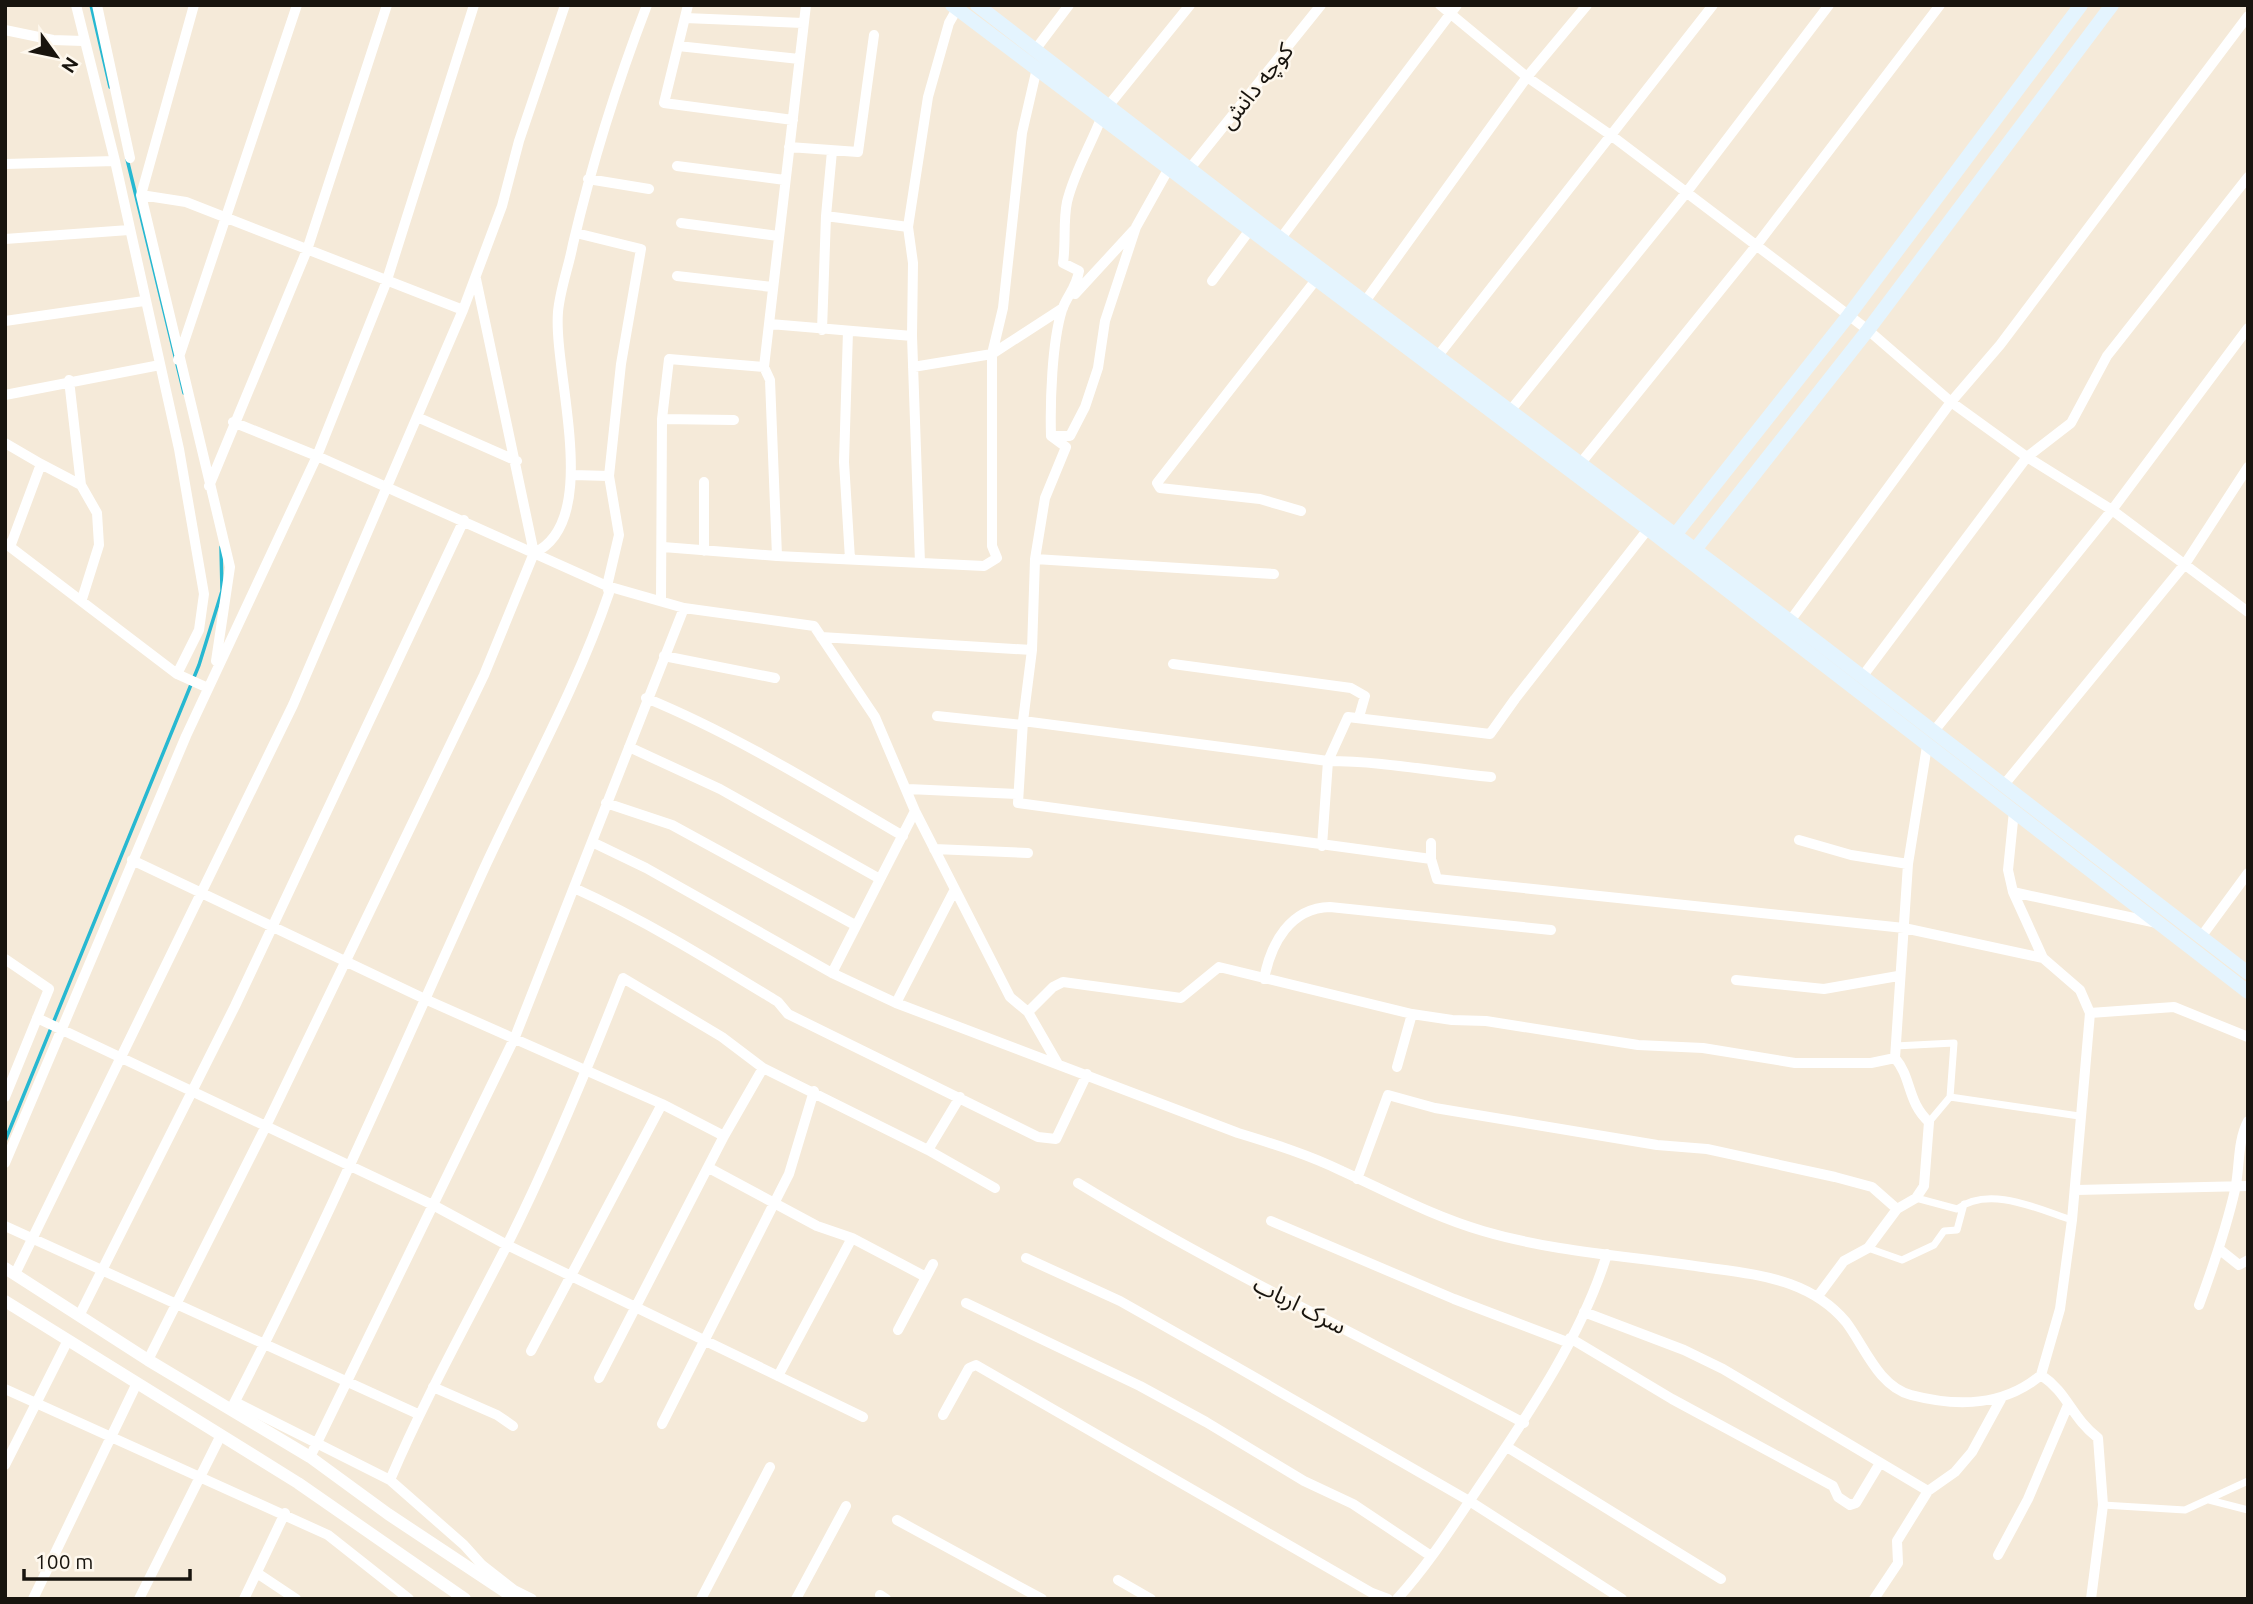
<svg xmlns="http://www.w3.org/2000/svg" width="2253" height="1604" viewBox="0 0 2253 1604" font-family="Ubuntu,'Noto Sans Arabic',sans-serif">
  <rect width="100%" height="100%" fill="#f5ead9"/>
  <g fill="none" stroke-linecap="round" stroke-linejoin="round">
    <!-- stream -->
    <path stroke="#27b8d1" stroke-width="3.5" d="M91,5l19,82
      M127,159l57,234
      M5,1141l194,-476 23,-74 -1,-44"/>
    <!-- pedestrian -->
    <path stroke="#fff" stroke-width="7" d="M1895,1046l59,-3 -4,54
      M1929,1122l21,-25 129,19
      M1916,1198l41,11c32,-24 81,0 115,11
      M1868,1248l34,12 32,-15 10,-14 13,-1 7,-26
      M2209,1500l39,10
      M2103,1505l82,5 63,-29"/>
    <!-- minor -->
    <path stroke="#fff" stroke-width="10" d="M76,5l39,156 64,288 25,145 -5,36 -22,44
      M97,5l33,153
      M194,5l-53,190 89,372 -14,94
      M688,5l-24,98 129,17
      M1440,5l87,72 85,59 256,194 83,72 76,55 85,53 136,102
      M685,18l118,5
      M5,30l48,10 30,1
      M678,46l121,13
      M1035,50l34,-45
      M1109,105l81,-100
      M1102,116c-11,29 -28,56 -35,86 -4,19 -1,41 -4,61l16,8c-3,18 -12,24 -17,39 -10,32 -12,92 -11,126l15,11 -21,51 -10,61 -3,91 -9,71 -5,82 413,56
      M789,147l69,5 16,-117
      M5,164l110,-3
      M677,166l108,14
      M1191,167l130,-162
      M588,179l61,10
      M141,195l45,7 277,108
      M826,216l82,11
      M681,223l97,13
      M1281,238l176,-233
      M5,239l124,-9
      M677,276l95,11
      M1212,281l37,-50
      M1075,294l59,-64
      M1366,300l161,-223 60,-72
      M5,321l139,-20
      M770,324l142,12
      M822,330l4,-114 6,-65
      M848,331l-4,131 6,97
      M1437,357l276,-352
      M178,360l119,-355
      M913,367l79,-13 71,-46
      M69,380l12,105 16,28 2,32 -17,54
      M5,395l155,-30
      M1510,411l176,-218 143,-188
      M417,417l100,44
      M662,419l72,1
      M233,422l84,34 290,130 77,22 130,18 61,91 40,94 95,186 18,15 30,52
      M1051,436h19l15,-29 13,-39 7,-47 31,-94 33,-59
      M5,443l36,21
      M1580,464l176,-218 184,-241
      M573,475l36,1 12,-112 20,-115 -65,-16
      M209,486l98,-236 80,-245
      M1301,511l-41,-12 -100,-11 -3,-5 158,-202
      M5,543l172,131 31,14
      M10,547l31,-83 40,21
      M663,547l114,9 207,10 13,-8 -5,-12v-192l11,-46 19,-175 15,-65
      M704,551v-69
      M534,553c69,-32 19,-180 24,-241 2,-23 11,-46 15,-68 19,-81 44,-161 74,-239
      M777,556l-7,-176 -6,-13 42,-362
      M1035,559l239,15
      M920,563l-8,-227 1,-73 -5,-36 20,-130 21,-74 8,-14
      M661,600l1,-181 7,-60 95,8
      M1790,621l161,-219 49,-57 248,-329
      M821,637l211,13
      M664,656l111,22
      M1173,664l178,24 14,8 -6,21
      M1862,677l165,-220 44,-34 36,-67 141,-179
      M646,698c90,37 173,89 257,138
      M937,716l86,9
      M1023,721l305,40c55,0 109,11 163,16
      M1934,731l178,-221 136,-182
      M629,747l91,42 160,90
      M2003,786l182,-222 63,-97
      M908,789l109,5
      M606,803l66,22 183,100
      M2014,811l-6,59 5,22 30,66 37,32 10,23 -18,207 -12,89 -19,66
      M1799,840l52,15 57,9
      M592,842l54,26 186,105 64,30 342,130c36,11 71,22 104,38 46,21 92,46 141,60 71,21 146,25 219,36 29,4 60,7 88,17 22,8 41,20 56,38 19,25 32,64 65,73 46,12 92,12 130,-20 27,18 30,42 57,63l5,67 -12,94
      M1431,843v16l6,20 467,49 139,30
      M1322,846l6,-85 20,-44 142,17 25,-35 137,-175
      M934,849l94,4
      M132,860l295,140 235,104 62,32
      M574,888c71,32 137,73 204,114l10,12 250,123 18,2 31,-65
      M2013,892l144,31
      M2201,937l47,-64
      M5,959l44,30 -44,108
      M832,973l83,-162
      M1264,979c7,-36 26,-71 66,-72l221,23
      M1736,980l88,9 74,-13
      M896,1003l58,-112
      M1028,1012l25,-25 10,-5 118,16 38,-31 193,47 40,6 34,1 152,24 65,3 92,15h76l24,-5
      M2090,1013l84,-6 74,30
      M37,1018l396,187 74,40 356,172
      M1397,1067l15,-53
      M928,1150l32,-53
      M5,1163l181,-427 131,-280 69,-173 88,-278
      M709,1168l108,58 35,12 72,38
      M1357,1179l31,-84 47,13 222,37 50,4 128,28 37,10 25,22
      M1078,1183c144,88 297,160 446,240
      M2076,1190l172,-4
      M1271,1221l183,78 113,43
      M5,1226l413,188
      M2219,1249l20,16 9,-5
      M1026,1258l94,43 115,65 236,136 151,97
      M15,1274l278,-569 170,-395 39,-104 17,-65 46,-136
      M1818,1296l26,-35 24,-13 29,-39 19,-11 8,-12 5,-64c-22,-20 -17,-44 -34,-64l13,-194 19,-118
      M966,1303l174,83 66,36 98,59 49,23 78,52
      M2199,1305c14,-38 27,-76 36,-115 5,-22 2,-48 13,-69
      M1584,1312l100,38 39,19 205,122
      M79,1316l156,-310 229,-486
      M898,1330l35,-66
      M1570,1338l102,61 161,87 5,11 12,8 6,-2 24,-40
      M531,1351l131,-247
      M148,1360l117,-232 219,-453 50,-122 -58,-274
      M778,1376l74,-138
      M599,1378l125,-242 39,-68
      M433,1387l64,28 16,11
      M5,1389l323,146 81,64
      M235,1402l155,78 74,65 18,20 32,25 18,9
      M231,1409c90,-172 167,-351 247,-527 43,-96 97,-189 131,-289l-2,-7 12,-51 -10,-59
      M943,1415l26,-47 7,-3 396,228 16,6
      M662,1424l127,-250 25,-83
      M1507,1447l214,132
      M310,1457l205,-420 169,-429
      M5,1465l63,-125
      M390,1480c34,-80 76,-155 116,-233 44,-87 81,-177 117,-269l99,59 41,31 165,82 67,38
      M897,1520l145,79
      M1998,1555l30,-56 40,-94
      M257,1573l39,26
      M1118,1580l33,19
      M880,1595l6,4
      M33,1599l104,-216
      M139,1599l82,-164
      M244,1599l41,-86
      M701,1599l69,-132
      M796,1599l50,-93
      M1397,1599c34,-37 60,-80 88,-121 45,-66 99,-147 122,-224
      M1874,1599l24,-36 -1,-22 31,-50 27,-19 17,-20 29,-53"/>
    <!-- tertiary -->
    <path stroke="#fff" stroke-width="12" d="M5,1268l143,92 162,97 78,57 128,85
      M5,1301l293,182 167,116"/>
    <!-- secondary -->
    <path stroke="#e4f4fe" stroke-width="14" d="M952,5l696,524 600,463
      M977,5l284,219 529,397 458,352
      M1671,540l178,-225 232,-310
      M1690,556l178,-226 244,-325"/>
  </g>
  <g text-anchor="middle" stroke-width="5" stroke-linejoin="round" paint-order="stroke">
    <!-- street labels -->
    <g font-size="23" fill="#18140e" stroke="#fef8ee">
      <text transform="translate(1256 86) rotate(-51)" y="8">کوچه دانش</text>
      <text transform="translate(1300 1305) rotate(27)" y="8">سرک ارباب</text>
    </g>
  </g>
  <!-- border -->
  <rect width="2253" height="1604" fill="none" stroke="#18140e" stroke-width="14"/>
  <!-- north arrow -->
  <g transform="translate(56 56) rotate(123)" stroke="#fef8ee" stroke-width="5" paint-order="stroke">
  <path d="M0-5L12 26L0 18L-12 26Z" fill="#18140e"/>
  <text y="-10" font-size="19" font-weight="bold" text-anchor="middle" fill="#18140e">N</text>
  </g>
  <!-- scale -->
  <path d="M24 1569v10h166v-10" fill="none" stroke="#18140e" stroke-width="3.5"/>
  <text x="35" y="1569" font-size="21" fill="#18140e" stroke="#fef8ee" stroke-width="5" paint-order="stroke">100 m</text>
</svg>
